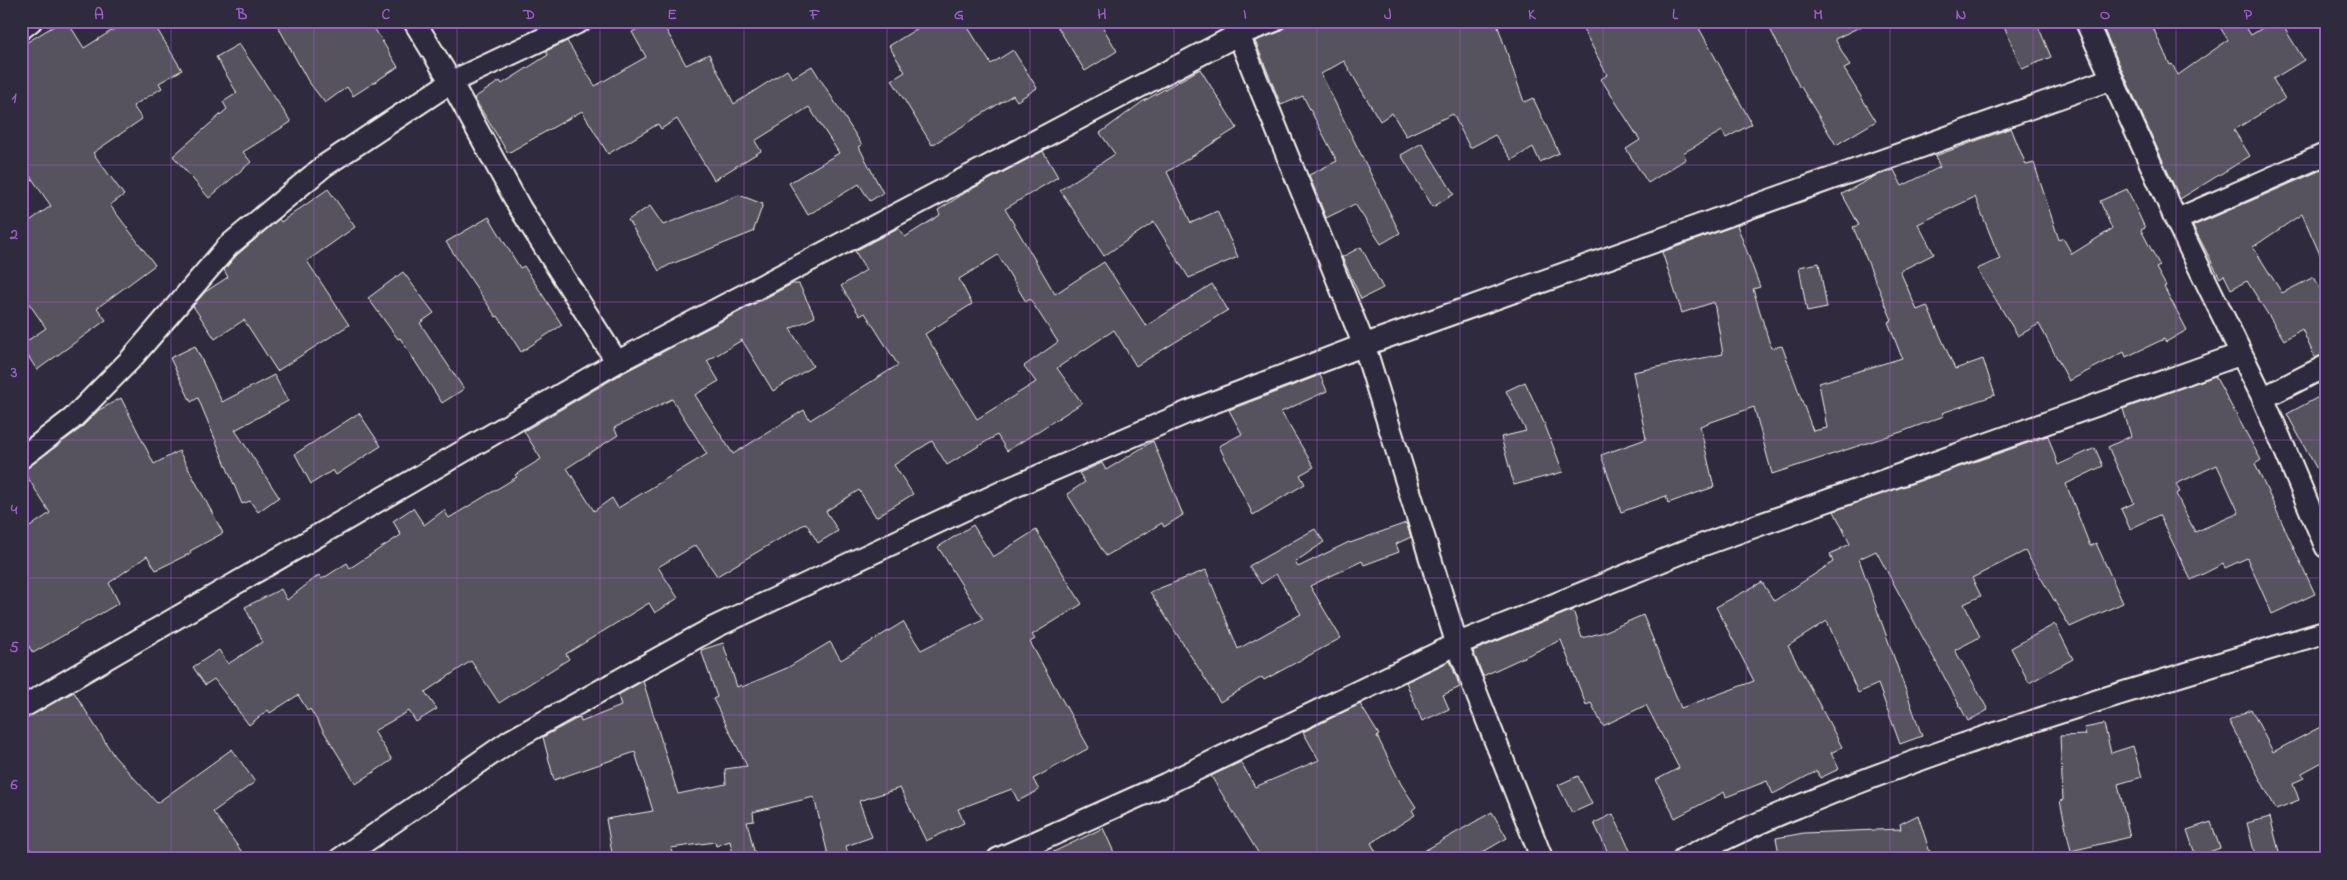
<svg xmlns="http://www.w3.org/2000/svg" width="2347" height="880" viewBox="0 0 2347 880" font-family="'Indie Flower',sans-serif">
  <rect width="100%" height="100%" fill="#2f2a3d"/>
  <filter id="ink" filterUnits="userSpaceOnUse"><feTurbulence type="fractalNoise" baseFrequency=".02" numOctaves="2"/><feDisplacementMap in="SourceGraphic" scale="10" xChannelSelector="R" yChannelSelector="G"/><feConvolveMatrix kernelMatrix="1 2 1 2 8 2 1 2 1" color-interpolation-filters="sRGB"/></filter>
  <g filter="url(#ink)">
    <!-- building -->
    <path fill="#56525f" stroke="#f4f1e8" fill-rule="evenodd" d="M62,21h5l17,27 43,-27h25l30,49 -23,13 3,5 -29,18 9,13 -49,34 31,42 -14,10 45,60 -58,43 9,12 -69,50 -16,-25 25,-17 -25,-36v-65l30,-21 -30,-43v-117z
      M275,21h95l28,46 -45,29 -6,-9 -22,16 -17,-22z
      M651,21h10l25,44 23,-11 25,50 53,-34 5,8 20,-12 50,79 -3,2 24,46 -13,8 -11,-17 -51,31 -19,-32 50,-30 -30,-46 -54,34 6,10 -47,29 -37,-61 -16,10 -3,-5 -50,30 -26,-43 -74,42 -34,-55 26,-17 2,3 46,-29 -2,-4 21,-10 28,45 51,-29 -14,-25z
      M929,21h35l27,43 22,-14 24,38 -20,13 -4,-6 -81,50 -40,-65 13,-8 -16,-26z
      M1054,21h45l18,30 -32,20z
      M1286,21h210l28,81 9,-4 26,55 -19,9 -7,-15 -21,13 -17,-25 -25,13 -17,-34 -47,22 -14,-23 -12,8 -36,-60 -23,13 79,159 -19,11 -26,-40 -29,14 -17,-43 28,-14 -34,-65 -22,9 -26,-64 24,-9 5,-4z
      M1579,21h116l57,103 -26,14 -4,-7 -39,22 3,6 -38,24 -22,-34 14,-9 -39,-61 6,-4z
      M1766,21h106l-37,18 15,27 -6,3 32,52 -40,24 -35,-58 -1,1z
      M2002,21h34l15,36 -29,12z
      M2100,21h50l20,44 2,-1 6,11 50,-35 -12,-19h26l9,14 23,-14h6l24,39 -31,19 12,20 -51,31 16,26 -70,43z
      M239,44l52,78 -48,30 8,10 -42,36 -36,-42 54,-47 -4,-7 14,-9 -21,-36z
      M1200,69l37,59 -70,44 24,51 26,-12 21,46 -49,21 -35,-56 -50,34 -44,-66 55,-36 -15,-21 42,-31z
      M2011,128l15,37 8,-2 25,77 4,-2 9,16 40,-25 -12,-28 27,-12 18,39 -4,2 19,36 -4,2 10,18 -2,1 23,43 -21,12 -2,-3 -38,18 -2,-5 -55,29 -30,-57 -21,12 -41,-67 23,-10 -25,-62 -57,27 16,30 -34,17 17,39 10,-4 28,63 28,-10 12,36 -53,18 2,3 -43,16 -129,42 -18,-67 -54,19 14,61 -46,16 -2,-7 -45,16 -20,-57 45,-16 -13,-67 90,-18 -9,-52 -32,11 -20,-61 75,-27 23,62 -7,2 18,59 11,-2 31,85 14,-3 -8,-45 83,-25 -14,-36 4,-2 -39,-93 6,-2 -17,-31 33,-18 19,-6 8,16 38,-19 -5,-11z
      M1422,143l32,51 -21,13 -32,-52z
      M1043,151l15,26 -53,32 50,85 49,-32 42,64 66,-42 16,26 -92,56 -22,-36 -57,38 25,35 -75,48 -10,-16 -50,30 -15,-24 -38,24 19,29 -37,23 -17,-27 -33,21 12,20 -20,12 -12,-20 -89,53 -21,-31 -38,22 20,31 -23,15 -6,-10 -83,51 3,5 -70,44 -28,-42 -46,31 12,17 -21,13 -7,-11 -35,20 18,29 -36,24 -46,-75 -2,2 -10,-16 -28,18 -2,-3 -19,15 -35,-46 -9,6 -12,-18 26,-17 9,14 34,-22 -17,-35 36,-18 6,11 32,-25 3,4 25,-16 3,5 51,-33 -8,-14 20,-13 11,17 20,-15 5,8 68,-41 -2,-2 26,-16 -17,-28 99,-58 169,-89h7l16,33 -25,12 23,37 -40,25 -31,-51 -35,21 12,20 -24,14 38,59 71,-44 6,10 88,-55 -33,-52 -5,3 -19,-30 25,-16 -11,-19 43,-23 7,9 35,-22 -2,-5 30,-19zM998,255l28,47 4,-3 28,43 -34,24 12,16 -59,37 -52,-85 47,-30 -13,-25zM672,399l35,55 -89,54 -6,-10 -18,13 -27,-43 51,-33 -4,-7z
      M2326,168v100l-24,-54 -49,33 29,46 32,-16 12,23v54l-11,4 -13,-29 -18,11 -37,-59 -16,8 -7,-14 -4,3 -27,-52z
      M328,189l27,38 -48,34 42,64 -72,46 -33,-51 -29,19 -22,-33 12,-14 23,-15 -4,-7 13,-15 42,-36 2,3z
      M739,195l24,9 -10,28 -84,33 -10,6 -31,-51 22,-14 13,19z
      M489,217l31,51 4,-2 38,59 -41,27 -23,-36 -2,1 -50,-75z
      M1361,247l22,41 -22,11 -19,-42z
      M1819,263l8,45 -20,4 -8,-45z
      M403,272l31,41 -14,10 44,66 -22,14 -42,-65 -2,1 -30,-41z
      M195,346l27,56 52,-27 14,26 -53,29 44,67 -21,15 -8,-11 -8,3 -44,-106 -7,4 -21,-44z
      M1320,375l7,16 -46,21 33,55 -14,8 5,9 -52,31 -34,-69 23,-12 -13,-24z
      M2215,376l46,84 -6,4 60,130 -43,20 -25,-56 -22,10 -2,-4 -32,16 -32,-65 -29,14 -9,-20 13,-6 -26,-56 23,-11 -8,-27zM2217,465l22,48 -44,19 -19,-38 4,-2 -4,-8z
      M1525,382l20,43 18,47 -49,13 -13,-48 25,-6 -20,-40z
      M2326,393v93l-39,-72z
      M121,398l33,66 25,-13 44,82 -33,18 1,2 -35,17 -9,-14 -38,27 10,20 -86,50 -12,-19v-101l29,-20 -27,-43 57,-41 19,-19z
      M359,413l22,33 -45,29 -3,-5 -22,14 -16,-30z
      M2048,436l10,29 37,-17 8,18 -37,18 24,62 6,-3 27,60 -53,24 -45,-76 -53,27 9,18 -17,8 16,33 -25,13 33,60 -20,11 -92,-170 -17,8 63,177 -22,8 -22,-60 -20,9 -31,-72 -39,25 54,101 -11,6 8,16 -19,9 -3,-7 -44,23 -6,-13 -41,16 -2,-5 -49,26 -19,-38 23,-12 -33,-63 -43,21 -12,-23 -5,2 -25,-65 -78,36 -10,-25 100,-41 9,28 22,-6 39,-17 38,93 73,-27 -38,-74 46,-25 12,19 59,-39 -3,-8 20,-10 -16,-33z
      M1153,441l30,74 -19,12 -2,-4 -56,33 -39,-62 18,-12 -6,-9 23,-10 4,7z
      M1406,523l5,14 -15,7 3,8 -35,13 -2,-4 -52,25 31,52 -77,42 -2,-3 -42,25 -70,-110 56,-22 32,79 63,-35 -25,-40 -15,10 -12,-18 66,-37 9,13 -29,20 3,5 51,-25 1,1z
      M973,525l20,32 43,-27 46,74 -50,31 3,4 -5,3 59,106 -56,31 6,11 -21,11 -6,-12 -54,20 6,14 -38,18 -26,-53 -41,13 13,36 -26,9 3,13h-20l-15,-62 -61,15 1,9 -7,1 9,37h-22l-4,-18 -14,5 -1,-4 -44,6 2,11h-60l-7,-40 47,-8 -18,-59 -81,28 -11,-43 37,-20 1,5 40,-16 -3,-11 25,-14 35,113 48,-10 -1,-15 22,-3 -34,-67 4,-2 -16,-47 22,-7 14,44 4,-2 1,2 45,-19 43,-26 11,18 62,-38 18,28 62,-31 -45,-72z
      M2055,624l18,35 -44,24 -18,-35z
      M1450,661l10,26 -17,8 6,14 -27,12 -16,-39z
      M74,692l40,64 43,47 75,-54 23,33 -42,30 34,47h-211l-15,-24v-115z
      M1360,704l19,31 -2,1 24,48 15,23 -4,3 3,5 -44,28 9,16h-118l-51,-83 30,-14 14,25 64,-27 -16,-28z
      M2251,709l22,43 53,-28v36l-24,13 2,5 -11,5 6,17 -23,9 -47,-88z
      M2104,724l7,29 22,-7 9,31 -24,7 12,53 -59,14 -11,-50 3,-1 -3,-64 26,-1 -2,-7z
      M1578,776l14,28 -20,9 -14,-28z
      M1492,812l15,26 -36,21h-61z
      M1613,814l21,45h-23l-17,-36z
      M1918,815l14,44h-152l-4,-21 28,-5 97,-4 -1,-5z
      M2270,817l11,42h-25l-9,-36z
      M2211,822l9,26 -24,9 -9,-27z
      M1103,828l14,31h-78z"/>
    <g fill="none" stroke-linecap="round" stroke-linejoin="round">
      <!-- street casing -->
      <g stroke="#f4f1e8" stroke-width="25">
        <path id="street" d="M414,21l37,61 69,126 97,154
          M1233,21l131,324 93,299 85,215
          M2086,21l90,199 87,178 63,149
          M21,29l10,-8
          M2176,220l150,-66
          M2263,398l63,-32
          M21,458l51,-39 59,-60 97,-113 96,-80 127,-84 130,-61
          M21,708l596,-346 620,-327 37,-14
          M340,859l170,-118 205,-114 289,-136 184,-79 176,-67 747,-266
          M998,859l168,-75 291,-140 234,-95 550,-195
          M1683,859c38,-18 75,-37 114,-52 171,-71 351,-122 529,-175"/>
      </g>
      <!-- street -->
      <use href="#street" stroke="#2f2a3d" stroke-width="21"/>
    </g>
  </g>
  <!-- grid -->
  <path fill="none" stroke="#995dc9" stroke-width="1" stroke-opacity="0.55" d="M171,21v838M314,21v838M457,21v838M600,21v838M744,21v838M887,21v838M1030,21v838M1174,21v838M1317,21v838M1460,21v838M1603,21v838M1746,21v838M1890,21v838M2033,21v838M2176,21v838M21,165h2305M21,302h2305M21,440h2305M21,578h2305M21,715h2305"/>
  <!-- margin -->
  <rect width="2347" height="880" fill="none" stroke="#2f2a3d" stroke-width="55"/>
  <rect x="28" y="28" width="2292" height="824" fill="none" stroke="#995dc9" stroke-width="2"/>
  <g font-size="16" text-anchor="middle" font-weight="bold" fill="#995dc9">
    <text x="99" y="19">A</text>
    <text x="242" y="19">B</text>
    <text x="386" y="19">C</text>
    <text x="529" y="19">D</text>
    <text x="672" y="19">E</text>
    <text x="815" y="19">F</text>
    <text x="959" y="19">G</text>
    <text x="1102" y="19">H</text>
    <text x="1245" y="19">I</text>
    <text x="1388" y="19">J</text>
    <text x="1532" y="19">K</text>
    <text x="1675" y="19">L</text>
    <text x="1818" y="19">M</text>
    <text x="1961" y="19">N</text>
    <text x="2105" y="19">O</text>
    <text x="2248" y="19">P</text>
    <text x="14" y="102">1</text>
    <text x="14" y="239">2</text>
    <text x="14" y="377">3</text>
    <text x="14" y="514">4</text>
    <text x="14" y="652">5</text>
    <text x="14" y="789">6</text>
  </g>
</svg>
